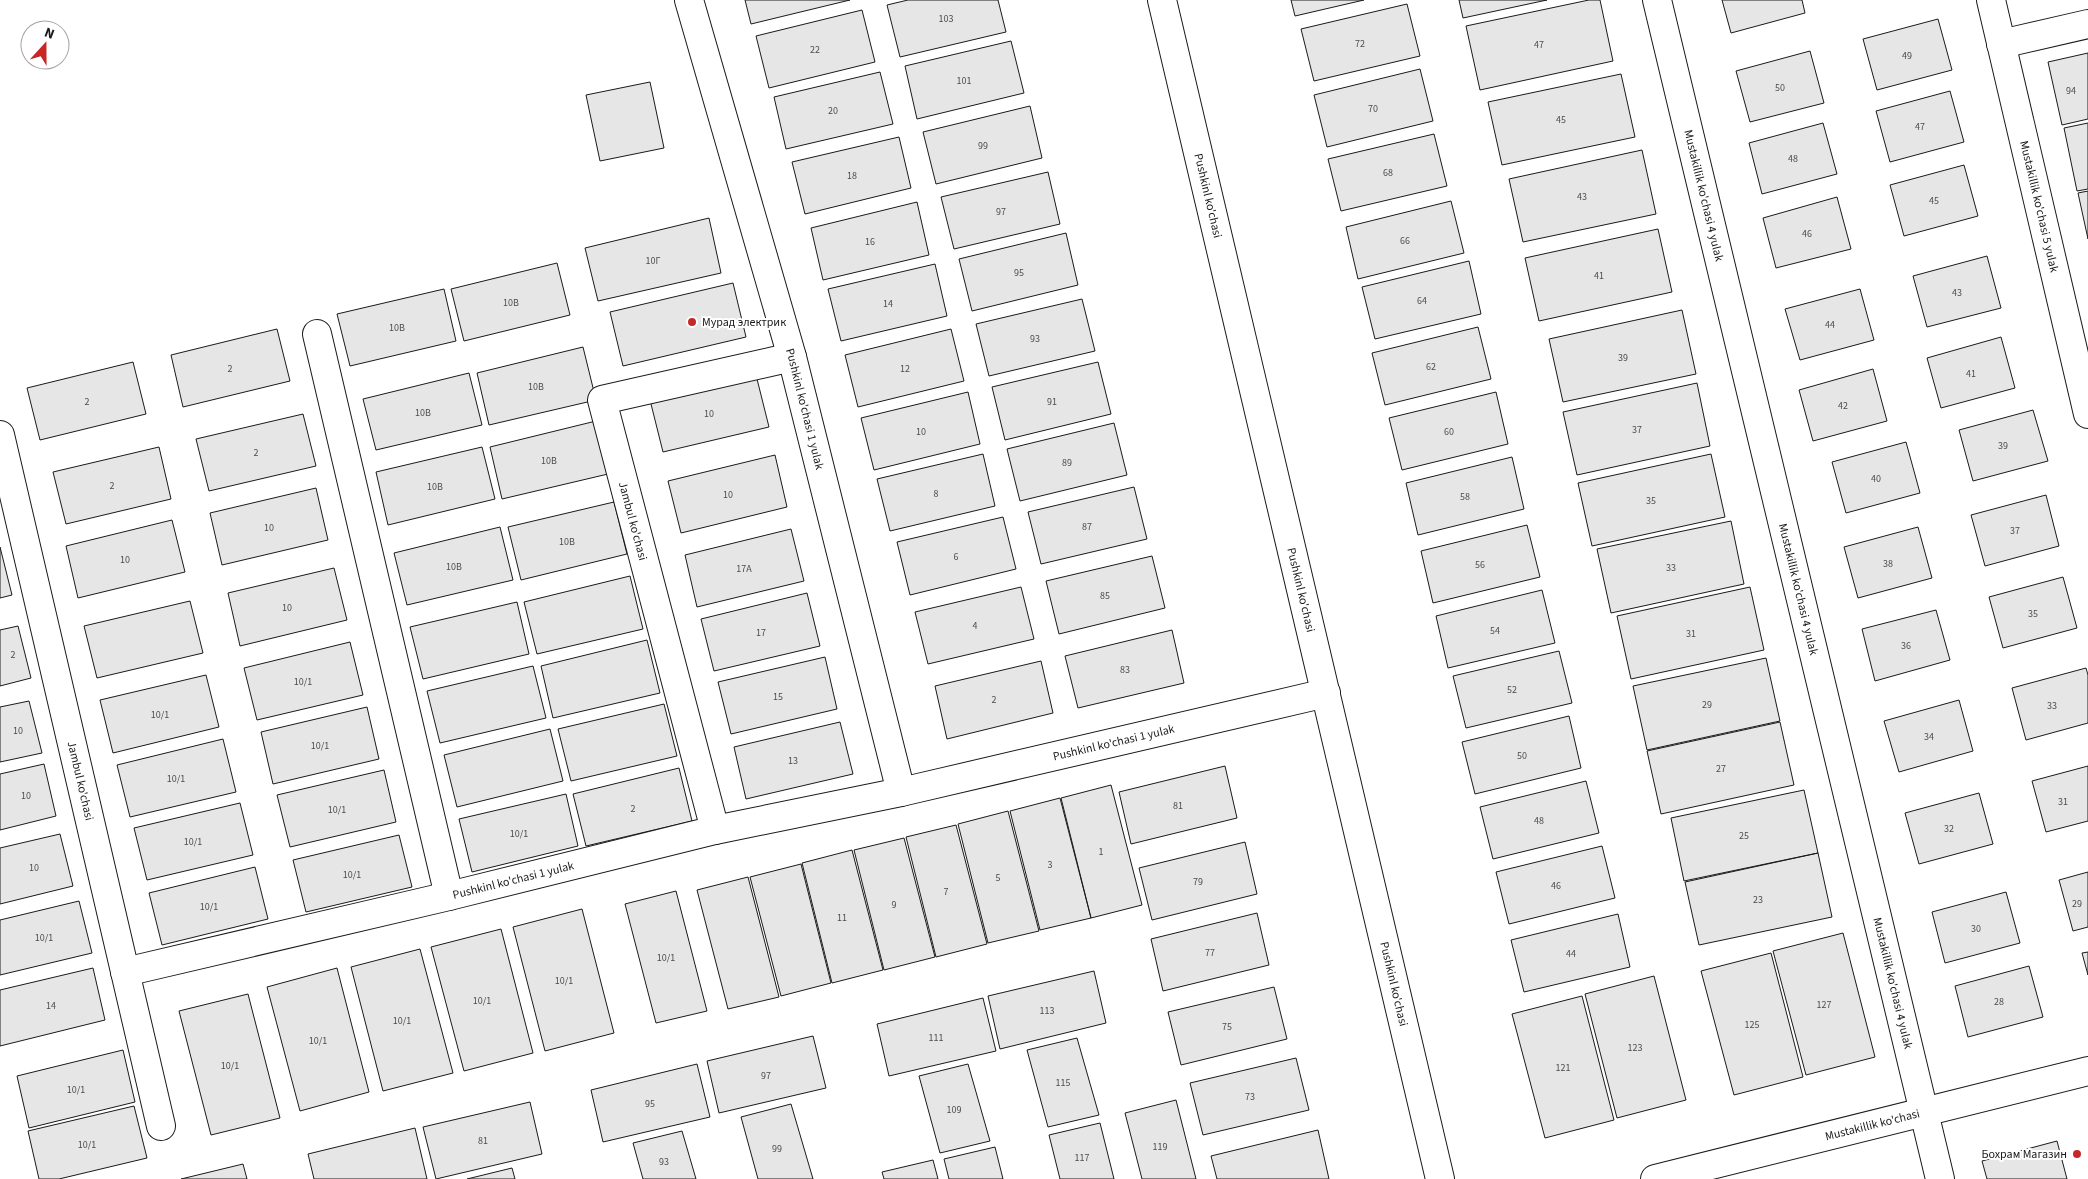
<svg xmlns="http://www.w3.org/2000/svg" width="2088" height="1179" viewBox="0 0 2088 1179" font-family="'Source Sans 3',sans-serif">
  <rect width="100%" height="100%" fill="#fff"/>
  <!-- building -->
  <path fill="#e6e6e6" stroke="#1a1a1a" d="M745,0h105l-99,24z
    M908,0h90l8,32 -106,25 -13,-52z
    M1291,0h73l-69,16z
    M1459,0h88l-84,18z
    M1589,0h11l13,61 -133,29 -14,-64z
    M1722,0h80l3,13 -74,20z
    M1407,4l13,52 -106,25 -13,-52z
    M862,10l13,52 -106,26 -13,-52z
    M1938,19l14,51 -75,20 -14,-51z
    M1011,41l13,52 -107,26 -12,-53z
    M1810,51l14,52 -74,19 -14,-51z
    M2088,53v66l-26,6 -14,-63z
    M1420,69l13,52 -106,26 -13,-52z
    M880,72l13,52 -107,25 -12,-52z
    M1621,74l14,63 -133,28 -14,-63z
    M650,82l14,66 -64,13 -14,-66z
    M1950,91l14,51 -74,20 -14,-51z
    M1030,106l12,52 -106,26 -13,-52z
    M1823,123l14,51 -75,20 -13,-51z
    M2088,123v66l-11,2 -13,-63z
    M1434,134l13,52 -106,25 -13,-52z
    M899,137l12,51 -106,26 -13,-52z
    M1642,150l14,64 -133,28 -14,-63z
    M1964,165l14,51 -74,20 -14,-51z
    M1048,172l12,52 -106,25 -13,-52z
    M2088,191v48l-10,-46z
    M1837,197l14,52 -75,19 -13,-50z
    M1451,201l13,52 -106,26 -12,-52z
    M917,202l12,53 -106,25 -12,-52z
    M709,218l12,55 -123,28 -13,-53z
    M1658,229l14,63 -133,29 -14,-63z
    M1066,233l12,52 -106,26 -13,-52z
    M1987,256l14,52 -74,19 -14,-51z
    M1469,261l12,53 -106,25 -13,-52z
    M557,263l13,52 -106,26 -13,-52z
    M935,264l12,52 -106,25 -13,-52z
    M733,283l13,54 -123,29 -13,-54z
    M444,289l12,52 -106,25 -13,-52z
    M1860,289l14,51 -74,20 -15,-51z
    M1082,299l13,52 -106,25 -13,-52z
    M1682,310l14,64 -133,28 -14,-63z
    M1478,327l13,52 -106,26 -13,-52z
    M277,329l13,52 -107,26 -12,-52z
    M951,329l13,52 -106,26 -13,-52z
    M2001,337l14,51 -74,20 -14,-50z
    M583,347l13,53 -107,25 -12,-52z
    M133,362l13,52 -106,26 -13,-52z
    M1098,362l13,52 -106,26 -13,-53z
    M1873,369l14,52 -74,20 -14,-51z
    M469,373l13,52 -106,25 -13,-51z
    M756,375l13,52 -106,25 -13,-52z
    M1697,383l13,63 -133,29 -14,-63z
    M968,392l12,52 -106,26 -13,-52z
    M1496,392l12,52 -106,26 -13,-52z
    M2033,410l15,51 -75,20 -14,-51z
    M303,414l13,52 -107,25 -13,-52z
    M596,421l12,53 -106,25 -12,-52z
    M1114,423l13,52 -107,26 -13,-52z
    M1906,442l14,51 -74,20 -14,-51z
    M159,447l12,52 -105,25 -13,-52z
    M482,447l13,52 -107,26 -12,-53z
    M983,454l12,52 -105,25 -13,-52z
    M1711,454l14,63 -133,29 -14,-63z
    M775,455l12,52 -106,26 -13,-52z
    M1512,457l12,52 -106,26 -12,-52z
    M1134,487l13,52 -106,25 -13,-52z
    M316,488l12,52 -106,25 -12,-52z
    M2046,495l13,51 -74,20 -14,-51z
    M614,502l13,52 -106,26 -13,-53z
    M1003,517l13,52 -106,26 -13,-53z
    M172,520l13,52 -107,26 -12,-52z
    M1731,521l13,63 -133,29 -14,-64z
    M1527,525l13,52 -107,26 -12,-52z
    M500,527l13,53 -106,25 -13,-52z
    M1918,527l14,51 -74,20 -14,-51z
    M791,529l13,52 -107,26 -12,-52z
    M0,547l12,48 -12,3z
    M1152,556l13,52 -106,26 -13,-53z
    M334,568l13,52 -107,26 -12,-53z
    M630,576l13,53 -106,25 -13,-52z
    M2063,577l14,51 -74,20 -14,-51z
    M1021,587l13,52 -106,25 -13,-52z
    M1750,587l14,63 -133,29 -14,-63z
    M1542,590l13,53 -107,25 -12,-52z
    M807,593l13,53 -106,25 -13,-52z
    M190,601l13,52 -106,25 -13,-52z
    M517,602l12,52 -106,25 -13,-52z
    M1936,610l14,50 -75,21 -13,-52z
    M18,626l13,52 -31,8v-56z
    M1172,630l12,53 -106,25 -13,-52z
    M647,640l13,53 -107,25 -12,-52z
    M350,642l13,53 -106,25 -13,-52z
    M1559,651l13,52 -106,25 -13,-52z
    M825,657l12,52 -106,25 -13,-52z
    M1766,658l14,63 -133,29 -14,-64z
    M1041,661l12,52 -106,26 -12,-53z
    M533,666l13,52 -106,25 -13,-52z
    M2086,668l2,7v48l-62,17 -14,-52z
    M206,675l13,52 -106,26 -13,-53z
    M1959,700l14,51 -74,21 -15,-51z
    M29,701l13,52 -42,9v-55z
    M664,704l13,52 -106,25 -13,-52z
    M367,707l12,52 -106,25 -12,-52z
    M1569,716l12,52 -106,26 -13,-52z
    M840,722l13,52 -107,25 -12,-52z
    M1780,722l14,63 -133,29 -14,-63z
    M550,729l13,52 -106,26 -13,-52z
    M223,739l13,53 -106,25 -13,-52z
    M44,764l12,52 -56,14v-56z
    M1225,766l12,52 -106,26 -12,-52z
    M2088,766v55l-42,11 -14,-51z
    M679,768l13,53 -106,25 -13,-52z
    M384,770l12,52 -106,25 -13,-52z
    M1586,781l13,52 -106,26 -13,-52z
    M1111,785l31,120 -51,13 -30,-120z
    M1804,790l14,63 -134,28 -13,-63z
    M1979,793l14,51 -74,20 -14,-51z
    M566,794l12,52 -106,26 -13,-53z
    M1060,798l31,120 -51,12 -30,-119z
    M240,803l13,52 -106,25 -13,-52z
    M1008,811l31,120 -51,12 -30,-119z
    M956,825l31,119 -51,13 -30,-120z
    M60,834l13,52 -73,18v-56z
    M399,835l13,52 -106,25 -13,-52z
    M904,838l31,119 -51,13 -30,-120z
    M1245,842l12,52 -105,26 -13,-52z
    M1602,846l13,52 -106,26 -13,-52z
    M852,850l31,120 -51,13 -30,-120z
    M1818,853l14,64 -133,28 -14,-63z
    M801,864l30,119 -50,13 -31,-119z
    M255,867l13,52 -106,26 -13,-52z
    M2088,872v55l-15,4 -14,-51z
    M748,877l31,120 -51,12 -31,-119z
    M676,891l31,120 -51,12 -31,-119z
    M2006,892l14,51 -75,20 -13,-51z
    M79,901l13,52 -92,22v-55z
    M582,909l32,124 -69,18 -32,-124z
    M1257,913l12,52 -106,26 -12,-52z
    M1618,914l12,53 -106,25 -13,-52z
    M501,929l32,124 -69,18 -33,-124z
    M1843,933l32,124 -69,18 -33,-124z
    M420,949l33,124 -70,18 -32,-124z
    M2088,952v23l-6,-22z
    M1771,953l32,124 -69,18 -33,-124z
    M2029,966l14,51 -75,20 -13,-51z
    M93,968l12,52 -105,26v-56z
    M337,968l32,124 -69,19 -33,-124z
    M1094,971l12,52 -106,26 -12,-53z
    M1654,976l32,124 -69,18 -32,-124z
    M1274,987l13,52 -106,26 -13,-53z
    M248,994l32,124 -69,17 -32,-124z
    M1582,996l32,124 -69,18 -33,-124z
    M983,998l13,53 -107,25 -12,-52z
    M813,1036l13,52 -107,25 -12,-52z
    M1077,1038l22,77 -51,12 -21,-77z
    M123,1050l12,52 -106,26 -12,-52z
    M1296,1058l13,52 -106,25 -13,-52z
    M697,1064l13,53 -107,25 -12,-52z
    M968,1064l22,77 -50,12 -21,-77z
    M1176,1100l20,79h-54l-17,-66z
    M530,1102l12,52 -106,25 -13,-52z
    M791,1104l22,75h-55l-17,-62z
    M134,1106l13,52 -88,21h-20l-11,-48z
    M1100,1123l14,56h-54l-11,-44z
    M415,1128l12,51h-113l-6,-25z
    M1318,1130l11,49h-112l-6,-23z
    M682,1131l14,48h-53l-10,-36z
    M2057,1141l10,38h-80l-5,-18z
    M995,1147l8,32h-54l-5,-20z
    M933,1160l5,19h-54l-2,-7z
    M243,1164l4,15h-66z
    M512,1168l3,11h-48z"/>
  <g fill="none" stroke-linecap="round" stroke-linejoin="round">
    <!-- minor casing -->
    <g stroke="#1a1a1a" stroke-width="30">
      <g id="minor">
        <path id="s1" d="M689,0l103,357 109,435"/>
        <path id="s2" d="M1162,0l278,1179"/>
        <path id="s3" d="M1657,0l283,1179"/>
        <path id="s4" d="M1991,0l97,414"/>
        <path d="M2001,44l87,-20"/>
        <path d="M317,334l132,562"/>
        <path id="s5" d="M0,435l161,691"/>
        <path d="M715,830l-113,-430 190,-43"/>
        <path id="s6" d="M125,972l324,-76 266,-66 186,-38 425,-99"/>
        <path id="s7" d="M1655,1179l433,-108"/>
      </g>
    </g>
    <!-- minor -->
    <use href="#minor" stroke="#fff" stroke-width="28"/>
  </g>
  <!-- markers -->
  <g fill="#c62828" stroke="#fff" stroke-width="2">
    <circle cx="692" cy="322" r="5"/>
    <circle cx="2077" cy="1154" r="5"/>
  </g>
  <g text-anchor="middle" stroke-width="4" stroke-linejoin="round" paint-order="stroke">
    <!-- number labels -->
    <g font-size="10" fill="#4d4d4d">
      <text x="946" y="22">103</text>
      <text x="1360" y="47">72</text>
      <text x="1539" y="48">47</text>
      <text x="815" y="53">22</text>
      <text x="1907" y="59">49</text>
      <text x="964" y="84">101</text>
      <text x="1780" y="91">50</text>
      <text x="2071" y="94">94</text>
      <text x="1373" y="112">70</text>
      <text x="833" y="114">20</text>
      <text x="1561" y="123">45</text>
      <text x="1920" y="130">47</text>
      <text x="983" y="149">99</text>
      <text x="1793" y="162">48</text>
      <text x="1388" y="176">68</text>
      <text x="852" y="179">18</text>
      <text x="1582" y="200">43</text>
      <text x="1934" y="204">45</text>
      <text x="1001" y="215">97</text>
      <text x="1807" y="237">46</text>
      <text x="1405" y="244">66</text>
      <text x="870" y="245">16</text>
      <text x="653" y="264">10Г</text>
      <text x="1019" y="276">95</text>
      <text x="1599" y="279">41</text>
      <text x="1957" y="296">43</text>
      <text x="1422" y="304">64</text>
      <text x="511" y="306">10В</text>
      <text x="888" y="307">14</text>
      <text x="1830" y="328">44</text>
      <text x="397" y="331">10В</text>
      <text x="1035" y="342">93</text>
      <text x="1623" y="361">39</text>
      <text x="1431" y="370">62</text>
      <text x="230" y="372">2</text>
      <text x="905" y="372">12</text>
      <text x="1971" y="377">41</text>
      <text x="536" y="390">10В</text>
      <text x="87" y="405">2</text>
      <text x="1052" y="405">91</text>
      <text x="1843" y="409">42</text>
      <text x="423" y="416">10В</text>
      <text x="709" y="417">10</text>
      <text x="1637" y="433">37</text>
      <text x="921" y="435">10</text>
      <text x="1449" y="435">60</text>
      <text x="2003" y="449">39</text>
      <text x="256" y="456">2</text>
      <text x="549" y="464">10В</text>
      <text x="1067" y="466">89</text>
      <text x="1876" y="482">40</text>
      <text x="112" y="489">2</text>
      <text x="435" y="490">10В</text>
      <text x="936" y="497">8</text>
      <text x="728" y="498">10</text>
      <text x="1465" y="500">58</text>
      <text x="1651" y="504">35</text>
      <text x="1087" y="530">87</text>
      <text x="269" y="531">10</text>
      <text x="2015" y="534">37</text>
      <text x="567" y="545">10В</text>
      <text x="956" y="560">6</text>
      <text x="125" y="563">10</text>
      <text x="1888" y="567">38</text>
      <text x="1480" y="568">56</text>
      <text x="454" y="570">10В</text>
      <text x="1671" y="571">33</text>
      <text x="744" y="572">17А</text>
      <text x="1105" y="599">85</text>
      <text x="287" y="611">10</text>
      <text x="2033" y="617">35</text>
      <text x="975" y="629">4</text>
      <text x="1495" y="634">54</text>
      <text x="761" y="636">17</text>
      <text x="1691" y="637">31</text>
      <text x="1906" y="649">36</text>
      <text x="13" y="658">2</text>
      <text x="1125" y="673">83</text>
      <text x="303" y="685">10/1</text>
      <text x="1512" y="693">52</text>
      <text x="778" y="700">15</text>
      <text x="994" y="703">2</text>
      <text x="1707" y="708">29</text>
      <text x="2052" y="709">33</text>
      <text x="160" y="718">10/1</text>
      <text x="18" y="734">10</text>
      <text x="1929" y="740">34</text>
      <text x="320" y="749">10/1</text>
      <text x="1522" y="759">50</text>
      <text x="793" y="764">13</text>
      <text x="1721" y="772">27</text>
      <text x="176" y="782">10/1</text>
      <text x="26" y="799">10</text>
      <text x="2063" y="805">31</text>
      <text x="1178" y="809">81</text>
      <text x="633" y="812">2</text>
      <text x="337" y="813">10/1</text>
      <text x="1539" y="824">48</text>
      <text x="1949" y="832">32</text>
      <text x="519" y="837">10/1</text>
      <text x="1744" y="839">25</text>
      <text x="193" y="845">10/1</text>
      <text x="1101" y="855">1</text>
      <text x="1050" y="868">3</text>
      <text x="34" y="871">10</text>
      <text x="352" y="878">10/1</text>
      <text x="998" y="881">5</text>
      <text x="1198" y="885">79</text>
      <text x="1556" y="889">46</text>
      <text x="946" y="895">7</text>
      <text x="1758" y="903">23</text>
      <text x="2077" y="907">29</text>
      <text x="894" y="908">9</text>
      <text x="209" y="910">10/1</text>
      <text x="842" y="921">11</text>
      <text x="1976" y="932">30</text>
      <text x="44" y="941">10/1</text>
      <text x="1210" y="956">77</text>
      <text x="1571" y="957">44</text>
      <text x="666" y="961">10/1</text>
      <text x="564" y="984">10/1</text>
      <text x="482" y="1004">10/1</text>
      <text x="1999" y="1005">28</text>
      <text x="1824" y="1008">127</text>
      <text x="51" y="1009">14</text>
      <text x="1047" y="1014">113</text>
      <text x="402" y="1024">10/1</text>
      <text x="1752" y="1028">125</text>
      <text x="1227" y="1030">75</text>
      <text x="936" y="1041">111</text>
      <text x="318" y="1044">10/1</text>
      <text x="1635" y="1051">123</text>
      <text x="230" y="1069">10/1</text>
      <text x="1563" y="1071">121</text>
      <text x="766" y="1079">97</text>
      <text x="1063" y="1086">115</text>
      <text x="76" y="1093">10/1</text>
      <text x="1250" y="1100">73</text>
      <text x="650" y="1107">95</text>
      <text x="954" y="1113">109</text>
      <text x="483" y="1144">81</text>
      <text x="87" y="1148">10/1</text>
      <text x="1160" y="1150">119</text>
      <text x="777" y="1152">99</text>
      <text x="1082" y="1161">117</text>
      <text x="664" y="1165">93</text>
    </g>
    <!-- street labels -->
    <g font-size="12" fill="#1a1a1a" stroke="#fff">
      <text dy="4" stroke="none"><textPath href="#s2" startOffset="201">Pushkinl ko'chasi</textPath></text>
      <text dy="4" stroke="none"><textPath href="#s3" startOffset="201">Mustakillik ko'chasi 4 yulak</textPath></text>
      <text dy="4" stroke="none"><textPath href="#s4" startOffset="212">Mustakillik ko'chasi 5 yulak</textPath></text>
      <text dy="4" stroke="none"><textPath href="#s1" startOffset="425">Pushkinl ko'chasi 1 yulak</textPath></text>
      <text transform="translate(633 521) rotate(75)" y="4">Jambul ko'chasi</text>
      <text dy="4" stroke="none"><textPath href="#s3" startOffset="606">Mustakillik ko'chasi 4 yulak</textPath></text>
      <text dy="4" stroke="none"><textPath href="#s2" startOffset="606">Pushkinl ko'chasi</textPath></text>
      <text dy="4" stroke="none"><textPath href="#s6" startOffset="1015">Pushkinl ko'chasi 1 yulak</textPath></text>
      <text dy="4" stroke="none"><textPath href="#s5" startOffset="355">Jambul ko'chasi</textPath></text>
      <text dy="4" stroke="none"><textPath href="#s6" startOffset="399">Pushkinl ko'chasi 1 yulak</textPath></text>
      <text dy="4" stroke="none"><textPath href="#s3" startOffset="1011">Mustakillik ko'chasi 4 yulak</textPath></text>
      <text dy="4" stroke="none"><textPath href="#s2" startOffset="1011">Pushkinl ko'chasi</textPath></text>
      <text dy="4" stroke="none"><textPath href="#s7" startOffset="224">Mustakillik ko'chasi</textPath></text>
    </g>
    <!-- poi labels -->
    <g font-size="12" fill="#1a1a1a" stroke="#fff" text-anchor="start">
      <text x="702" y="326">Мурад электрик</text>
      <text x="2067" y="1158" text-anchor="end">Бохрам Магазин</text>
    </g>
  </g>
  <!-- north arrow -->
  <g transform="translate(45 45) rotate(21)"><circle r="24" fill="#ffffff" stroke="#a3a3a3"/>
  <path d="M0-4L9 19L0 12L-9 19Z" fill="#c62828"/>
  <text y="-8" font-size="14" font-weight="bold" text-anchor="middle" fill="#1a1a1a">N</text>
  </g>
</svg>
